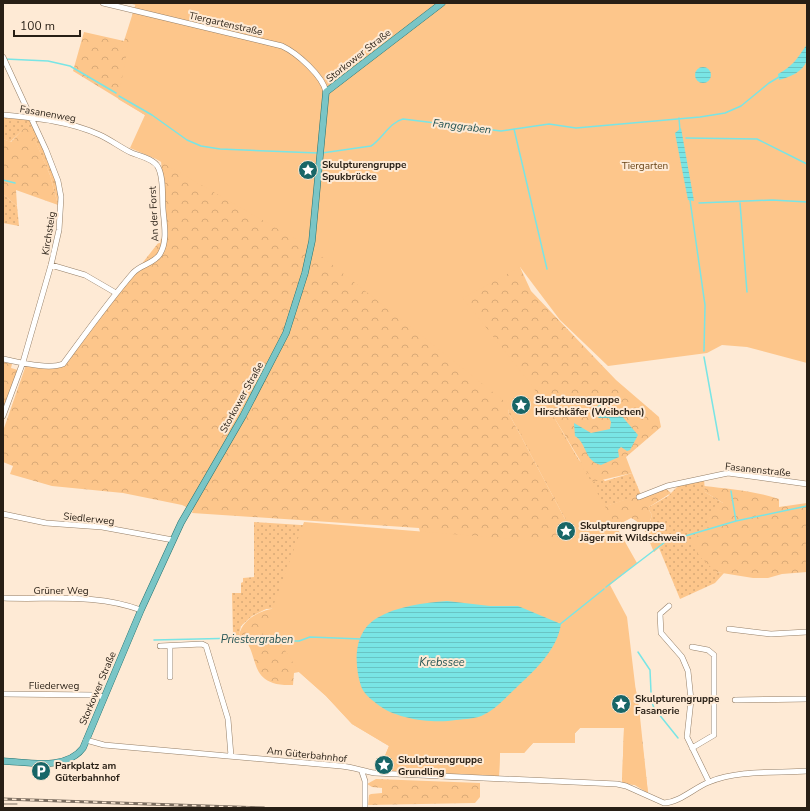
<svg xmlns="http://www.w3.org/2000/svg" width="810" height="811" viewBox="0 0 810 811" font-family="'Nunito Sans',sans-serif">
  <defs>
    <pattern id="grass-dots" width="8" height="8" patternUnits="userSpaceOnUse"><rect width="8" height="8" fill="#fdc68b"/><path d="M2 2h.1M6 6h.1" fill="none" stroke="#d9aa77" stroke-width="1.8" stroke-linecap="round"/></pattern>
    <pattern id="forest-crowns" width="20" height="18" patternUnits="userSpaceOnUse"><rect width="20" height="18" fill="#fdc68b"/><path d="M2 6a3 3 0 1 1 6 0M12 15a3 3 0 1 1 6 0" fill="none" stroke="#d9aa77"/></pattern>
    <pattern id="water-rules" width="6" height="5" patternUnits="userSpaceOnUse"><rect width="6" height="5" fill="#79e5e5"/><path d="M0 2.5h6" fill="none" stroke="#69c4c4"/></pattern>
  </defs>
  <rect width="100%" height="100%" fill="#feead5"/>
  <!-- grass -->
  <path fill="url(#grass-dots)" d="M3,116l25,3 4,4 23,52 5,30h-2l-8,-30 -22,-50 -18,17 -7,-3z
    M3,194l14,12 2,20 -16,-3z
    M548,402l7,17 24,41 26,21 27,-8 9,22 -76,24 -57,-107 2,-6h25z
    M704,479l1,13 18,11 -7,69 8,1 -9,10 -35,16 -21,-51 5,-4 -6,-16 -6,-3 -2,-4 2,-6 -3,-5v-3l19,-11 11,-11z
    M254,522l141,9 -93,76 -36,2 -14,7 -11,10 -2,9 -6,1 -1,-43h9v-10l2,-1v-4l11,-1z"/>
  <!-- forest -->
  <path fill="url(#forest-crowns)" d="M136,3h671l-287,264 11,24 85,89 43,37 2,10 -35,30 6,16 -39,9 -38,-63 -7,-16 -13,3h-25l-2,6 57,107 99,-32 7,6 -22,14v3l3,5 -2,6 2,4 6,3 6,16 -10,8c-6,-13 -9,-28 -23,-34l-37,20 44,160 10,95 -13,-8 -13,-2 2,-55h-44l-5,5v10h-42l-9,10h-24l-1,23 -120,-6 10,-24 -37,-22 -26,-28 -27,-24 -5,1 -1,12c-50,2 -30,-35 -54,-50 4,-17 22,-25 38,-27l143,-76 -1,-4 -227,-15 1,-3 -11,-5 -59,-12 -71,-7 -42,-12 3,-8 -10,-4v-31l23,-66 34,3 106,-135 -5,-73 -16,-45 -72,-44 11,-39 40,9z
    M28,124l22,51 8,30 -42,-15 1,16 -14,-12v-55l8,3z
    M3,362l9,2 -1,4 7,2 -15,41z
    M704,486c25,3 51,5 75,13v8l28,-4v69l-25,2 -14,4h-15l-37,-6 -17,-16 -8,-15 17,-14 -1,-11 7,-9 9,-4 -18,-11z
    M376,779l104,4v14l-5,6 -107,2 1,-10 2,-1 11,-1v-5l-10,-1 -5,-3z"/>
  <!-- park -->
  <path fill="#fdc68b" d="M128,3h679v360l-60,-16 -25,-2 -15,8 -99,13 -48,-46 -40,-53 -53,29 -5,1 71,90 53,86 51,90 -27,22 17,32 21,176 -13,-8 -13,-2 2,-55h-44l-5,5v10h-42l-9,10h-24l-1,23 -120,-6 10,-24 -37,-22 -26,-28 -27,-24 -16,-25 -22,-8 43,-117 258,21 13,-7 -71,-135 -193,-153 -155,-89 -26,-11 15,-33 -27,-16 18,-94z"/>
  <!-- water -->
  <path fill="url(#water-rules)" d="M807,44c0,5 1,12 0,16 -4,12 -17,17 -28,20l-1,-6c14,-7 20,-16 29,-30z
    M695 75a8 8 0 1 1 16 0a8 8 0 1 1-16 0Z
    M681,128l13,73 -6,-1 -13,-67z
    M600,405l20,9 18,21 -8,15 -3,1 -6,-4 -3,3 1,7 -18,8c-17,-4 -14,-22 -26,-29l-1,-13 17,10 19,-4 1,-7 -2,-4h-10l-8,-6v-4z
    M447,601l43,5h28l43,18c-4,26 -25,45 -44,63 -10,9 -20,21 -32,27 -8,5 -20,5 -29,6 -23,4 -61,-1 -79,-16 -5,-4 -14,-11 -16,-18 -7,-22 -8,-54 16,-68 20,-12 47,-15 70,-17z"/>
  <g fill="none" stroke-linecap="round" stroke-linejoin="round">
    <!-- stream -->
    <path stroke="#79e5e5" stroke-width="1.5" d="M5,59l43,2 22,5 46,27
      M119,96l33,19 35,25 14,6 19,3 98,4
      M679,118l1,13
      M514,129l33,140
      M686,138l71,1 50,25
      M322,153l49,-7c11,-7 19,-24 32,-27l98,12 48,-7 27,4 124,-11 25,-4 16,-7 28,-23 10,-6
      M3,180l12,3
      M690,200l15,105 -1,46
      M699,203l73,-3 35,2
      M740,203l7,89
      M704,357l15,83
      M731,491l5,30
      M606,587l59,-45 71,-21 71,-15
      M559,625l45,-36
      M154,640l87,-2 47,3h11l11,-4 51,2
      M638,652l12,18 1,22
      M651,700l3,8 24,30"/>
    <!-- minor casing -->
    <g stroke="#957f67" stroke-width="6">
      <path id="minor" d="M103,3l179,43c15,7 41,30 44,46
        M3,57l43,93 12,31 3,16 -2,33 -8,35 -28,97 -20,54
        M3,115c33,3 67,6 97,20 11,5 21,13 32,18 8,3 22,6 26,14 6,11 4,30 5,42 1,14 5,32 -3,45 -6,10 -19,10 -27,19 -25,29 -47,60 -70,91 -15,6 -44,-2 -60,-5
        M51,265l34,10 31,18
        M639,497l28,-11 61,-13 79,11
        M3,514l43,9 56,4 71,13
        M3,598c47,2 93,-5 138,12
        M669,606l-9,8 1,19 21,24 6,14 3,29 -4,37 22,45
        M729,629l42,5 36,-2
        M160,646l42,-2 4,2 22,73 3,37
        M170,646v31
        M3,694l91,1 10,2
        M691,700h22
        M735,700l72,-1
        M86,740l18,5 237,21c12,1 22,5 34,7l242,11 9,2 38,17c16,-1 30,-15 45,-21 29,-12 66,-9 98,-11
        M692,748l22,-13v-80l-6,-5 -16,-3
        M362,772l3,9v27"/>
    </g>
    <!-- major casing -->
    <g stroke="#24726f" stroke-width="7">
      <path id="major" d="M3,761c25,1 63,10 80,-13l58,-138 40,-87 62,-107 43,-83 19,-60 7,-32 14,-149 116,-89"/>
    </g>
    <!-- minor -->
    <use href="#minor" stroke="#fff" stroke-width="5"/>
    <!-- major -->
    <use href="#major" stroke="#7ac5c6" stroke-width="6"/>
    <!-- tram -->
    <path stroke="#7c6e60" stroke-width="1" d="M3,804h14"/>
    <!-- rail casing -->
    <g stroke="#7c6e60" stroke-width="3">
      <path id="rail" d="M3,799l261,9"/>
    </g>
    <!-- rail -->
    <use href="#rail" stroke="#feead5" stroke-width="1.5" stroke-dasharray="4.5" stroke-linecap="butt"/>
  </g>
  <!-- icons -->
  <defs>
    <g id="sight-disc" transform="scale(1)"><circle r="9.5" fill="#186667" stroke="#feead5"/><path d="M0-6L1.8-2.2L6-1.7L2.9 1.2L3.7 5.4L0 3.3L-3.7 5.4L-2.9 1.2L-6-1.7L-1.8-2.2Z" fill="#fff"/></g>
    <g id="parking-disc" transform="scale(1)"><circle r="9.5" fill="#186667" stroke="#feead5"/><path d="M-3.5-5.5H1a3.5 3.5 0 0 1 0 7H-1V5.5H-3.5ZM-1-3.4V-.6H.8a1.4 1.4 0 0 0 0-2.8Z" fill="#fff"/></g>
  </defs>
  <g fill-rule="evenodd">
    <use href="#sight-disc" x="308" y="170"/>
    <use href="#sight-disc" x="521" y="405"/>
    <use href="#sight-disc" x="566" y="531"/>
    <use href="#sight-disc" x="621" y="704"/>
    <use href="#sight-disc" x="384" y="765"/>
    <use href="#parking-disc" x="41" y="771"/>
  </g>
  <g text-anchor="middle" stroke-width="4" stroke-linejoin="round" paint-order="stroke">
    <!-- street labels -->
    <g font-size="10" fill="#281f15" stroke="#feead5">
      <text transform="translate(226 23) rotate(13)" y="4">Tiergartenstraße</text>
      <text transform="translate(358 55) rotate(-38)" y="4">Storkower Straße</text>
      <text transform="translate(48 113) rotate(10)" y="4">Fasanenweg</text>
      <text transform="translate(153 214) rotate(-93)" y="4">An der Forst</text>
      <text transform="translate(48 233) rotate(-81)" y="4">Kirchsteig</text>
      <text transform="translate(241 397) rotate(-61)" y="4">Storkower Straße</text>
      <text transform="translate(758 469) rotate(6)" y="4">Fasanenstraße</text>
      <text transform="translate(89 518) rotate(6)" y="4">Siedlerweg</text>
      <text x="61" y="594">Grüner Weg</text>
      <text x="54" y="689">Fliederweg</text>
      <text transform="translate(97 688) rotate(-67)" y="4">Storkower Straße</text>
      <text transform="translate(307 754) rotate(6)" y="4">Am Güterbahnhof</text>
    </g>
    <!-- poi labels -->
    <g font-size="10" font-weight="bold" fill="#281f15" stroke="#feead5" text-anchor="start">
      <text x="322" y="168">Skulpturengruppe<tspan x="322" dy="12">Spukbrücke</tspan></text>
      <text x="535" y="403">Skulpturengruppe<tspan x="535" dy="12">Hirschkäfer (Weibchen)</tspan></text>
      <text x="580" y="529">Skulpturengruppe<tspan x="580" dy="12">Jäger mit Wildschwein</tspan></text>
      <text x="635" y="702">Skulpturengruppe<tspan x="635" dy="12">Fasanerie</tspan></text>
      <text x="398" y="763">Skulpturengruppe<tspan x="398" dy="12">Grundling</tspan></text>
      <text x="55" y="769">Parkplatz am<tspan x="55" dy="12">Güterbahnhof</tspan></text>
    </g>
    <!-- park labels -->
    <g font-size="10" fill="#6a4518" stroke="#feead5">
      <text x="645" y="169">Tiergarten</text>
    </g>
    <!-- water labels -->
    <g font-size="11" font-style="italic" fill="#245454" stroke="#feead5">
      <text transform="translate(462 126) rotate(7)" y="4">Fanggraben</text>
      <text x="257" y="643">Priestergraben</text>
      <text x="442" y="666">Krebssee</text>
    </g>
  </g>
  <!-- border -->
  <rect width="810" height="811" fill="none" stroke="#281f15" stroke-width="8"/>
  <!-- scale -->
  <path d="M14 30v6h66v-6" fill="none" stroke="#281f15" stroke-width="2"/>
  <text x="20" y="30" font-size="12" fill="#281f15" stroke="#feead5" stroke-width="3" paint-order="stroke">100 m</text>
</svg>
